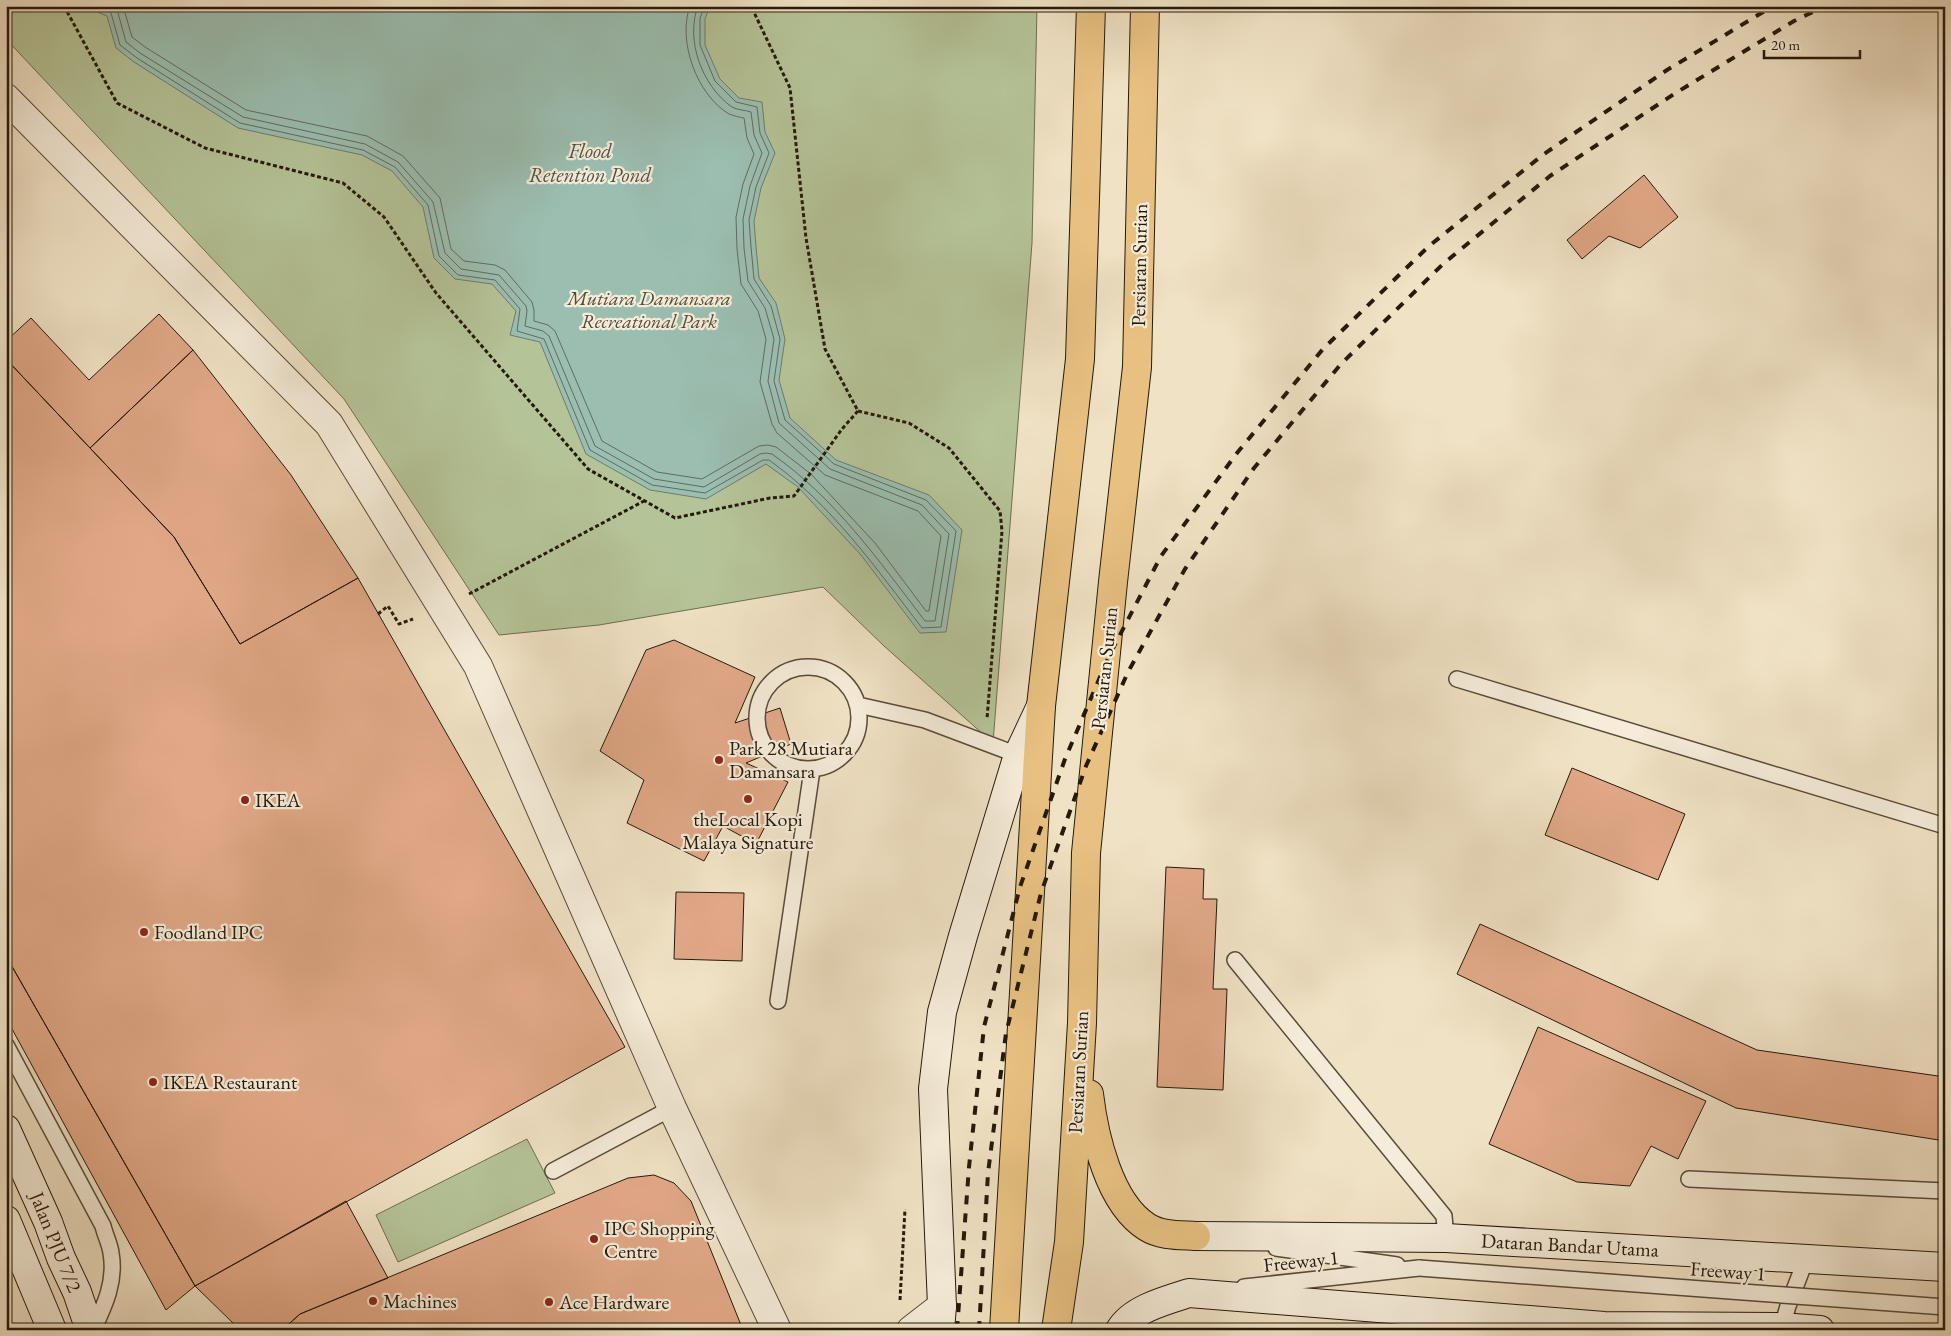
<svg xmlns="http://www.w3.org/2000/svg" width="1951" height="1336" viewBox="0 0 1951 1336" font-family="'EB Garamond',serif">
  <rect width="100%" height="100%" fill="#f0e2c5"/>
  <filter id="stains"><feTurbulence type="fractalNoise" baseFrequency=".004" numOctaves="4"/><feColorMatrix values="0 0 0 0 .2 0 0 0 0 .09 0 0 0 0 .02 0 0 0 .5 -.17"/></filter>
  <radialGradient id="worn" r=".72"><stop offset=".6" stop-color="#630" stop-opacity="0"/><stop offset="1" stop-color="#630" stop-opacity=".3"/></radialGradient>
  <!-- green -->
  <path fill="#b5c498" stroke="#6d6e51" d="M6,6h1031l-5,237 -39,500 -109,-97 -61,-59 -224,38 -100,10 -155,-236 -338,-360z
    M527,1139l28,54 -157,69 -22,-47z"/>
  <!-- water -->
  <path fill="#9bbeb1" stroke="#6c7c6e" d="M82,6h628l-5,13v26l15,34 19,19 23,4 3,30 10,21 -14,35 -7,33 2,26 3,31 17,25 9,36 -6,41 11,38 46,42 93,35 33,35 -16,102 -26,1 -59,-78 -63,-68 -32,-23 -60,35 -56,-9 -64,-36 -46,-112 -30,-7 6,-24 -24,-27 -37,-5 -21,-21 -11,-51 -31,-36 -30,-16 -124,-27 -104,-66 -18,-14 -9,-32z"/>
  <g fill="none" stroke-linecap="round" stroke-linejoin="round">
    <!-- shore -->
    <path stroke="#606c5e" stroke-width="1" d="M95,6l16,7 9,32 17,13 103,65 123,27 32,17 33,38 11,51 19,19 37,5 25,29 -3,22 27,8 46,111 62,35 53,8 58,-33h6c63,45 106,107 153,168l19,-1 15,-96 -30,-31 -92,-36 -49,-44 -11,-39 6,-42 -9,-33 -17,-27 -3,-32 -2,-27 7,-33 13,-34 -9,-20 -3,-26 -21,-5 -21,-21 -15,-36v-27l5,-12
      M113,6l5,7 8,29 14,11 103,64 122,27 33,18 35,40 12,51 16,16 38,6 27,31 1,5 -2,15 18,5 6,5 46,110 59,33 50,8 56,-33 6,-1 6,1c63,44 107,107 153,167h10l14,-87 -27,-29 -92,-36 -51,-46 -11,-42 6,-42 -9,-31 -17,-27 -4,-33 -1,-29 7,-33 12,-33 -8,-18 -3,-23c-6,-2 -14,-2 -19,-5 -30,-21 -47,-67 -34,-101
      M123,6l9,31 13,10 101,63 121,26 36,20 37,42 11,51 13,12 31,4 10,5 27,32 2,8v11l14,4 7,6 47,110 55,31 45,7 57,-33 9,-1 8,2 35,27 64,69 51,68h3l12,-75 -23,-25 -93,-36 -48,-42 -5,-9 -12,-42 6,-43 -8,-28 -17,-27 -4,-35 -1,-32 7,-33 11,-30 -7,-16 -3,-20c-5,-1 -10,-2 -15,-4 -32,-19 -52,-73 -39,-108"/>
  </g>
  <!-- building -->
  <path fill="#e1a887" stroke="#25190a" d="M1644,175l34,42 -38,31 -31,-12 -27,23 -15,-19z
    M159,314l34,36 -103,98 -84,-89v-18l25,-23 58,62z
    M193,350l98,125 67,103 -118,66 -66,-107 -84,-89z
    M6,359l168,178 66,107 118,-66 267,469 -430,239 -189,-330z
    M674,640l81,37 -20,46 45,-15 11,36 -45,19 42,19 -32,62 -33,-18 -19,35 -77,-38 17,-43 -44,-29 46,-101z
    M1572,768l113,46 -27,66 -113,-45z
    M1166,867l38,2 -1,30h14l-4,90h14l-4,101 -66,-3z
    M676,892l68,1 -2,68 -68,-2z
    M1480,924l277,126 188,27v64l-209,-33 -279,-134z
    M6,956l189,330 -29,24 -160,-292z
    M1538,1027l168,74 -28,58 -27,-13 -21,40 -53,-4 -88,-38z
    M654,1175l20,8 17,18 52,129h-461l18,-16 328,-136z
    M346,1201l42,77 -88,36 -18,16h-47v-5l-40,-39z"/>
  <g fill="none" stroke-linecap="round" stroke-linejoin="round">
    <!-- lane casing -->
    <g stroke="#584b39" stroke-width="18">
      <path id="lane" d="M757 718a51 51 0 1 1 102 0a51 51 0 1 1-102 0Z
        M1457,679l488,147
        M858,705l67,15 93,35
        M1235,960l209,256 2,22
        M778,1001l34,-231
        M6,1045l97,181c2,9 7,18 8,27 5,28 -6,52 -18,77
        M553,1171l119,-63
        M1689,1179l256,12
        M1276,1248l121,17
        M1244,1287l175,-19
        M1781,1330l7,-24 18,-47"/>
    </g>
    <!-- street casing -->
    <g stroke="#584b39" stroke-width="30">
      <path id="street" d="M6,98l323,326 149,242 194,442 105,222
        M911,1330l31,-24"/>
    </g>
    <!-- secondary casing -->
    <g stroke="#25190a" stroke-width="30">
      <path id="secondary" d="M6,1129l42,93 13,36 16,34 13,38
        M6,1220l46,110
        M1196,1236l250,2 499,29
        M940,1330l2,-24 -9,-217 9,-77 21,-76 55,-181 23,-49
        M1120,1330c12,-21 47,-30 69,-37l415,33 177,1 39,3"/>
    </g>
    <!-- primary casing -->
    <g stroke="#25190a" stroke-width="30">
      <path id="primary" d="M1089,1094c5,42 20,109 58,133 14,9 33,8 49,9
        M1004,1330l37,-624 39,-347 11,-353
        M1056,1330l13,-88 13,-219 4,-170 27,-271 24,-215 8,-361"/>
    </g>
    <!-- path -->
    <path stroke="#25190a" stroke-width="3" stroke-dasharray="4 2.5" stroke-linecap="butt" d="M64,6l53,97 88,45 138,35 41,34 52,76 152,176 87,49 95,-20 24,-2 48,-67 16,-18 -33,-62 -19,-111 -16,-150 -39,-82
      M858,411l51,12 40,25 51,63 2,20 -15,188
      M469,594l175,-93
      M378,614l10,-8 11,18 14,-5
      M900,1300l5,-91"/>
    <!-- lane -->
    <use href="#lane" stroke="#f5ecd9" stroke-width="15"/>
    <!-- street -->
    <use href="#street" stroke="#f5ecd9" stroke-width="28"/>
    <!-- secondary -->
    <use href="#secondary" stroke="#f5ecd9" stroke-width="28"/>
    <!-- primary -->
    <use href="#primary" stroke="#e8c182" stroke-width="28"/>
    <!-- rail -->
    <path stroke="#25190a" stroke-width="4" stroke-dasharray="9 9" stroke-linecap="butt" d="M957,1330l12,-163 15,-140 36,-140 45,-128 44,-103 52,-100 76,-103 86,-104 106,-103 115,-92 123,-84 106,-64
      M979,1330l9,-157 18,-140 35,-140 45,-127 42,-94 57,-103 69,-101 87,-104 102,-100 107,-88 124,-82 120,-73 31,-15"/>
    <!-- lane-bridge casing -->
    <g stroke="#584b39" stroke-width="18" stroke-linecap="butt">
      <path id="lane-bridge" d="M1419,1268l526,39"/>
    </g>
    <!-- lane-bridge -->
    <use href="#lane-bridge" stroke="#f5ecd9" stroke-width="15"/>
  </g>
  <!-- markers -->
  <g fill="#8f2418" stroke="#f5ecd9" stroke-width="2">
    <circle cx="719" cy="760" r="5"/>
    <circle cx="748" cy="799" r="5"/>
    <circle cx="245" cy="800" r="5"/>
    <circle cx="144" cy="932" r="5"/>
    <circle cx="153" cy="1082" r="5"/>
    <circle cx="594" cy="1239" r="5"/>
    <circle cx="373" cy="1301" r="5"/>
    <circle cx="549" cy="1302" r="5"/>
  </g>
  <g text-anchor="middle" stroke-width="4.5" stroke-linejoin="round" paint-order="stroke">
    <!-- street labels -->
    <g font-size="20" fill="#25190a" stroke="#f5ecd9">
      <text transform="translate(1139 265) rotate(-89)" y="7">Persiaran Surian</text>
      <text transform="translate(1104 668) rotate(-84)" y="7">Persiaran Surian</text>
      <text transform="translate(1078 1072) rotate(-87)" y="7">Persiaran Surian</text>
      <text transform="translate(56 1242) rotate(68)" y="7">Jalan PJU 7/2</text>
      <text transform="translate(1570 1245) rotate(3)" y="7">Dataran Bandar Utama</text>
      <text transform="translate(1301 1261) rotate(-6)" y="7">Freeway 1</text>
      <text transform="translate(1728 1271) rotate(4)" y="7">Freeway 1</text>
    </g>
    <!-- park labels -->
    <g font-size="20" font-style="italic" fill="#504c35" stroke="#f5ecd9">
      <text x="649" y="305">Mutiara Damansara<tspan x="649" dy="23">Recreational Park</tspan></text>
    </g>
    <!-- poi labels -->
    <g font-size="20" fill="#25190a" stroke="#f5ecd9" text-anchor="start">
      <text x="729" y="755">Park 28 Mutiara<tspan x="729" dy="23">Damansara</tspan></text>
      <text x="255" y="807">IKEA</text>
      <text x="748" y="826" text-anchor="middle">theLocal Kopi<tspan x="748" dy="23">Malaya Signature</tspan></text>
      <text x="154" y="939">Foodland IPC</text>
      <text x="163" y="1089">IKEA Restaurant</text>
      <text x="604" y="1235">IPC Shopping<tspan x="604" dy="23">Centre</tspan></text>
      <text x="383" y="1308">Machines</text>
      <text x="559" y="1309">Ace Hardware</text>
    </g>
    <!-- water labels -->
    <g font-size="21" font-style="italic" fill="#4e5344" stroke="#f5ecd9">
      <text x="590" y="158">Flood<tspan x="590" dy="24">Retention Pond</tspan></text>
    </g>
  </g>
  <!-- margin -->
  <rect width="1951" height="1336" fill="none" stroke="#f0e2c5" stroke-width="25"/>
  <rect x="8" y="8" width="1936" height="1321" fill="none" stroke="#25190a" stroke-width="2.5"/>
  <rect x="12" y="12" width="1926" height="1311" fill="none" stroke="#25190a"/>
  <!-- scale -->
  <path d="M1764 50v8h96v-8" fill="none" stroke="#25190a" stroke-width="2.5"/>
  <text x="1771" y="50" font-size="15" fill="#25190a" stroke="#f5ecd9" stroke-width="4" paint-order="stroke">20 m</text>
  <rect width="100%" height="100%" filter="url(#stains)"/>
  <rect width="100%" height="100%" fill="url(#worn)"/>
</svg>
